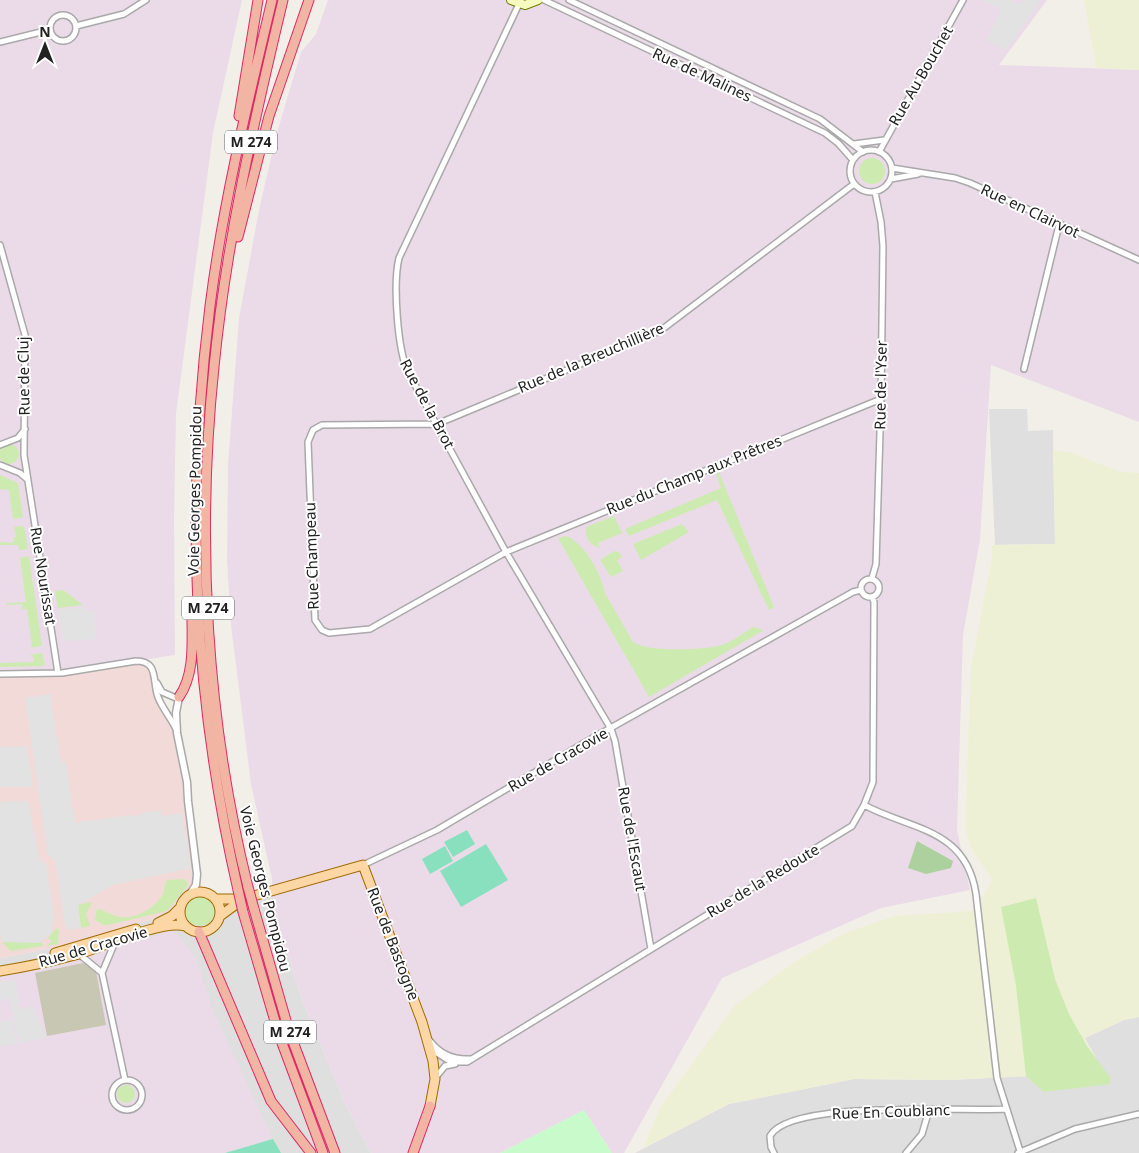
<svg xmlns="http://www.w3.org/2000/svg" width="1139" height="1153" viewBox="0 0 1139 1153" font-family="'Noto Sans',sans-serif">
  <rect width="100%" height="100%" fill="#f2efe9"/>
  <!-- residential -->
  <path fill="#e0dfdf" d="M989,409h38l1,22 25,-1 2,114 -60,1z
    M204,889l16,9 53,-7v16l30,95 41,99 27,52h-371v-195l58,-11 111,-33 9,-13 15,-11z
    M1139,1017v136h-504l94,-49 125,-25 97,1 78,-4 79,4 -23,-42 39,-18z"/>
  <!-- commercial -->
  <path fill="#f2dad9" d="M140,661l14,10 3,24 20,34 11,59 5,85 -1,16 -14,12 -9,13 -111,33 -58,11v-284z"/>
  <!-- industrial -->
  <path fill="#ebdbe8" d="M0,0h242l-29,133 -37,281 -2,106 1,135 -117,18 -58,1z
    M328,0h719l-48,65 140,5v352l-148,-57 -11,174 -17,96 -6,195 13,60 -89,18 -159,70 -98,175h-12l-28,-43 -84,43h-129l-27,-52 -41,-99 -30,-95 -1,-28 -21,-95 -20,-159 -4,-65 1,-95 11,-147 20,-108 17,-74 25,-84 15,-18z
    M174,930l22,28 19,57 57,122 -15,8 -34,8h-223v-176l53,-10z"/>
  <!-- construction -->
  <path fill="#c7c7b4" d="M83,963l13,8 10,54 -59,11 -12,-63z"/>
  <!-- farmland -->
  <path fill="#eef0d5" d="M1084,0h55v70l-43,-2z
    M1053,450l19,3 49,19 18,1v544l-15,3 -39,18 23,43 -79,-5 -78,4 -97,-1 -125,25 -86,44 18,-42 74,-101 58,-42 49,-29 52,-18 78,-5 15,-21 5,-11 -21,-30 -6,-22 6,-159 21,-111v-12l63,-1z"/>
  <!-- grass -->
  <path fill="#cdebb0" d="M859 171a13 13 0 1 1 26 0a13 13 0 1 1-26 0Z
    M-1 454a10 10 0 1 1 20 0a10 10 0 1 1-20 0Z
    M719,472l55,135 -5,3 -52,-110 -88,36 -4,-7 96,-41 -5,-15z
    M0,475l18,8 5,34 -10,2 -4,-29 -9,-1z
    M614,516l8,17 -24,10 2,5c-11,-3 -15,-10 -14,-21z
    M682,524l7,8 -48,28 -8,-16z
    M24,526l4,23 -9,1 -1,-5h-18v-3l13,1 1,-6h2l-2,-10z
    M566,536c19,7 35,38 39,57l28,49c15,10 68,8 85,4 12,-2 25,-13 35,-19l11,3 -115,67 -91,-159z
    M614,551l5,1 3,5 -5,3 6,11 -12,6 -11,-17z
    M29,556l13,90 -13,2 3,-1 -5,-38h-5v-5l-15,1v-2l19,-1 -6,-44z
    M63,590l20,15 -25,3 -3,-17z
    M42,653l3,12 -2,1 -43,1v-4l34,-1 -1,-6 -4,-1z
    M185,879l3,5 -1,3 -20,24 -59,14h-5l-8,-5 2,-11c9,1 14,6 22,8 17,3 40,-11 45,-26 1,-4 0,-6 3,-11z
    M185 911a15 15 0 1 1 30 0a15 15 0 1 1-30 0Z
    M1036,898l19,81 14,35 18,32 23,31v7l-66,8 -18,-16 -10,-90 -15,-79z
    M91,902v3l-5,9 4,12 -9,2 -3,-23z
    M56,928l3,2 -1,14 -12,2 6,-5 -4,-3z
    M2,942h39l2,4 -32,5z
    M117 1094a9 9 0 1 1 18 0a9 9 0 1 1-18 0Z"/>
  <!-- forest -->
  <path fill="#add19e" d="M917,841l36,20 -2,7 -25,6 -18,-6z"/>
  <!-- park -->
  <path fill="#c8facc" d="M584,1110l28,43h-112z"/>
  <!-- pitch -->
  <path fill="#88e0be" d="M467,830l8,14 -22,13 -9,-15z
    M486,844l22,36 -47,27 -21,-36z
    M445,846l8,15 -23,13 -8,-15z
    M273,1139l8,14h-56z"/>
  <!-- parking -->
  <path fill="#e2e2e2" d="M982,0h28l9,5 4,-5h18l-35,50 -20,-10 15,-30z
    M85,607l-1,4h10l2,28 -33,2 -5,-30 2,-2z
    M50,694l11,69h5l9,60 55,-8 4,2 9,-4 18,-3 1,6 20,-3 9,55 -78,17 -35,20 3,23 -15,2 -11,-70 -7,-5 -23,-157z
    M27,746l6,41h-33v-40z
    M28,801l11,57 7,7 8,50 -3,19 -12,9 -37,-1v-4l-2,-2v-134z
    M15,979l5,30 13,-3 13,31 -27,6 -10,-45 -9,2v-18z
    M12,1019l5,25 -17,3v-25z"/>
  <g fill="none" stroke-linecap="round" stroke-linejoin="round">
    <!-- minor casing -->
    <g stroke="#a9a9a9" stroke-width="8">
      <path id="minor" d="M544,0l281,133 13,10 15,17
        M569,0l251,119 43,33
        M519,4l-120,254c-6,25 -2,93 10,116l97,178 105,177 4,12 36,208
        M50 28a13 13 0 1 1 26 0a13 13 0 1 1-26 0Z
        M76,26l48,-12 22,-14
        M0,42l49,-12
        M854,144l30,-4
        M850 171a21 21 0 1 1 42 0a21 21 0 1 1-42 0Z
        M879,152l84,-152
        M892,168l63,10 15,5 169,77
        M891,179l27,-5
        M854,184l-194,147 -223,93 -115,1 -9,5 -5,12 7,178 7,10 7,3 41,-4 136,-77 375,-153
        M0,245l25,90 -1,120 34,218
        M1024,369l35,-144
        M0,445l18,-7 7,-9
        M0,465l20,8 7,6
        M872,578l4,-14 5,-165 2,-153 -2,-24 -6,-30
        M861 588a9 9 0 1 1 18 0a9 9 0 1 1-18 0Z
        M0,674l62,-1 74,-12c23,0 16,20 22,36 4,11 13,21 18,32
        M157,683l5,9 14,6 3,-1
        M864,805c47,25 102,23 112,89l21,184 23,73
        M363,865l74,-35 154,-91 262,-147 8,-2
        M115,942l-13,31 23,107
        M79,954l23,19
        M430,1041c10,13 23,19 40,18
        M432,1050l19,12h16l385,-236 12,-21 9,-23 1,-180 -2,-5
        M436,1077l9,-11 10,-2
        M112 1095a15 15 0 1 1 30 0a15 15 0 1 1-30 0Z
        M774,1153l-3,-6 -1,-11c20,-37 194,-24 236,-27
        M906,1153l16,-19 7,-24
        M1018,1153l57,-24 64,-15"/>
    </g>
    <!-- tertiary casing -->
    <g stroke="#a9a9a9" stroke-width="9">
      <path id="tertiary" d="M179,697l-3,16 1,20 10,49 1,19 9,73 -1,11 -6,9"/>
    </g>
    <!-- secondary casing -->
    <g stroke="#707d05" stroke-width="10">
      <path id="secondary" d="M511,0l14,5 13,-5"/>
    </g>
    <!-- primary casing -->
    <g stroke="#a06b00" stroke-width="11">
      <path id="primary" d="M180 912a20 20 0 1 1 40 0a20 20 0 1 1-40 0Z
        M216,899h27l120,-34 59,157 11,39 2,18 -5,27
        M220,916l23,-17
        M158,923l14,-7 8,-8
        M55,953l81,-24
        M0,971c26,-4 53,-10 79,-17 25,-8 83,-34 106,-28"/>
    </g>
    <!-- trunk casing -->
    <g stroke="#dc2a67" stroke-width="11">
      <path id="trunk" d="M239,116l19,-116
        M238,237l31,-121 40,-116
        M179,697c18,-26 12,-63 13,-93
        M248,887c-42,-168 -52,-348 -34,-520 12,-124 40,-246 69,-367
        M238,890c-45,-196 -53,-385 -28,-584 13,-103 38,-205 62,-306
        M254,909l35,122 46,122
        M243,912l36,123 44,118
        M199,932l72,169 40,52
        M413,1153l17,-47"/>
    </g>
    <!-- minor -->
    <use href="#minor" stroke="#fff" stroke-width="5"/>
    <!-- tertiary -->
    <use href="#tertiary" stroke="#fff" stroke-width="6"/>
    <!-- secondary -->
    <use href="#secondary" stroke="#f7fabf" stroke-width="8"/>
    <!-- primary -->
    <use href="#primary" stroke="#fcd6a4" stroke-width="9"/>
    <!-- trunk -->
    <use href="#trunk" stroke="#f2b4a3" stroke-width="9"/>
    <!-- trunk-bridge casing -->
    <g stroke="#dc2a67" stroke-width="11" stroke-linecap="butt">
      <path id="trunk-bridge" d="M248,887l6,22
        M238,890l5,22"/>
    </g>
    <!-- trunk-bridge -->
    <use href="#trunk-bridge" stroke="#f2b4a3" stroke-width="9"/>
  </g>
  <g text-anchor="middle" stroke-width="4" stroke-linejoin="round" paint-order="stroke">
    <!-- shield labels -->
    <g fill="#fff" stroke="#646464" stroke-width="1">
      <rect x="225" y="130.5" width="52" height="23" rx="4"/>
      <rect x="182" y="596.5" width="52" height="23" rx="4"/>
      <rect x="264" y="1020.5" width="52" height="23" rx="4"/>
    </g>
    <g font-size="14" font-weight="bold" fill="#222">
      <text x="251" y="147">M 274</text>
      <text x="208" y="613">M 274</text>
      <text x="290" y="1037">M 274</text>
    </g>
    <!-- street labels -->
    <g font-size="15" fill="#222" stroke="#fff">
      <text transform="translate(702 75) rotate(25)" y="5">Rue de Malines</text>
      <text transform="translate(921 76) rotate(-60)" y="5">Rue Au Bouchet</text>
      <text transform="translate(1030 211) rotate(25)" y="5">Rue en Clairvot</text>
      <text transform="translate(591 358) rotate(-23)" y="5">Rue de la Breuchillière</text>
      <text transform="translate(24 376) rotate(-91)" y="5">Rue de Cluj</text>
      <text transform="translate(881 385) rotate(-89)" y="5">Rue de l'Yser</text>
      <text transform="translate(427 404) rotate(62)" y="5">Rue de la Brot</text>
      <text transform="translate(694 475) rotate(-22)" y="5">Rue du Champ aux Prêtres</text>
      <text transform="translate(195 491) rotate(-89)" y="5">Voie Georges Pompidou</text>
      <text transform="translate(312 556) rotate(-92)" y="5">Rue Champeau</text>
      <text transform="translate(43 576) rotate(81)" y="5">Rue Nourissat</text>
      <text transform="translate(558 760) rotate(-30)" y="5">Rue de Cracovie</text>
      <text transform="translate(632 839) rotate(80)" y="5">Rue de l'Escaut</text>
      <text transform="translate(763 881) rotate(-31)" y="5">Rue de la Redoute</text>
      <text transform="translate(265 889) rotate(76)" y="5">Voie Georges Pompidou</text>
      <text transform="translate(393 944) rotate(69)" y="5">Rue de Bastogne</text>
      <text transform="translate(93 947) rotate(-16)" y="5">Rue de Cracovie</text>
      <text transform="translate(891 1112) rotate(-2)" y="5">Rue En Coublanc</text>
    </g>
  </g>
  <!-- north arrow -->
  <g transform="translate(45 45)" stroke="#ffffff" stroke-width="4" paint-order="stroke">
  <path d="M0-4L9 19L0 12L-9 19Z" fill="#222222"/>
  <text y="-8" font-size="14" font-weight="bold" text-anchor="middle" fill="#222222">N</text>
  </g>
</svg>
